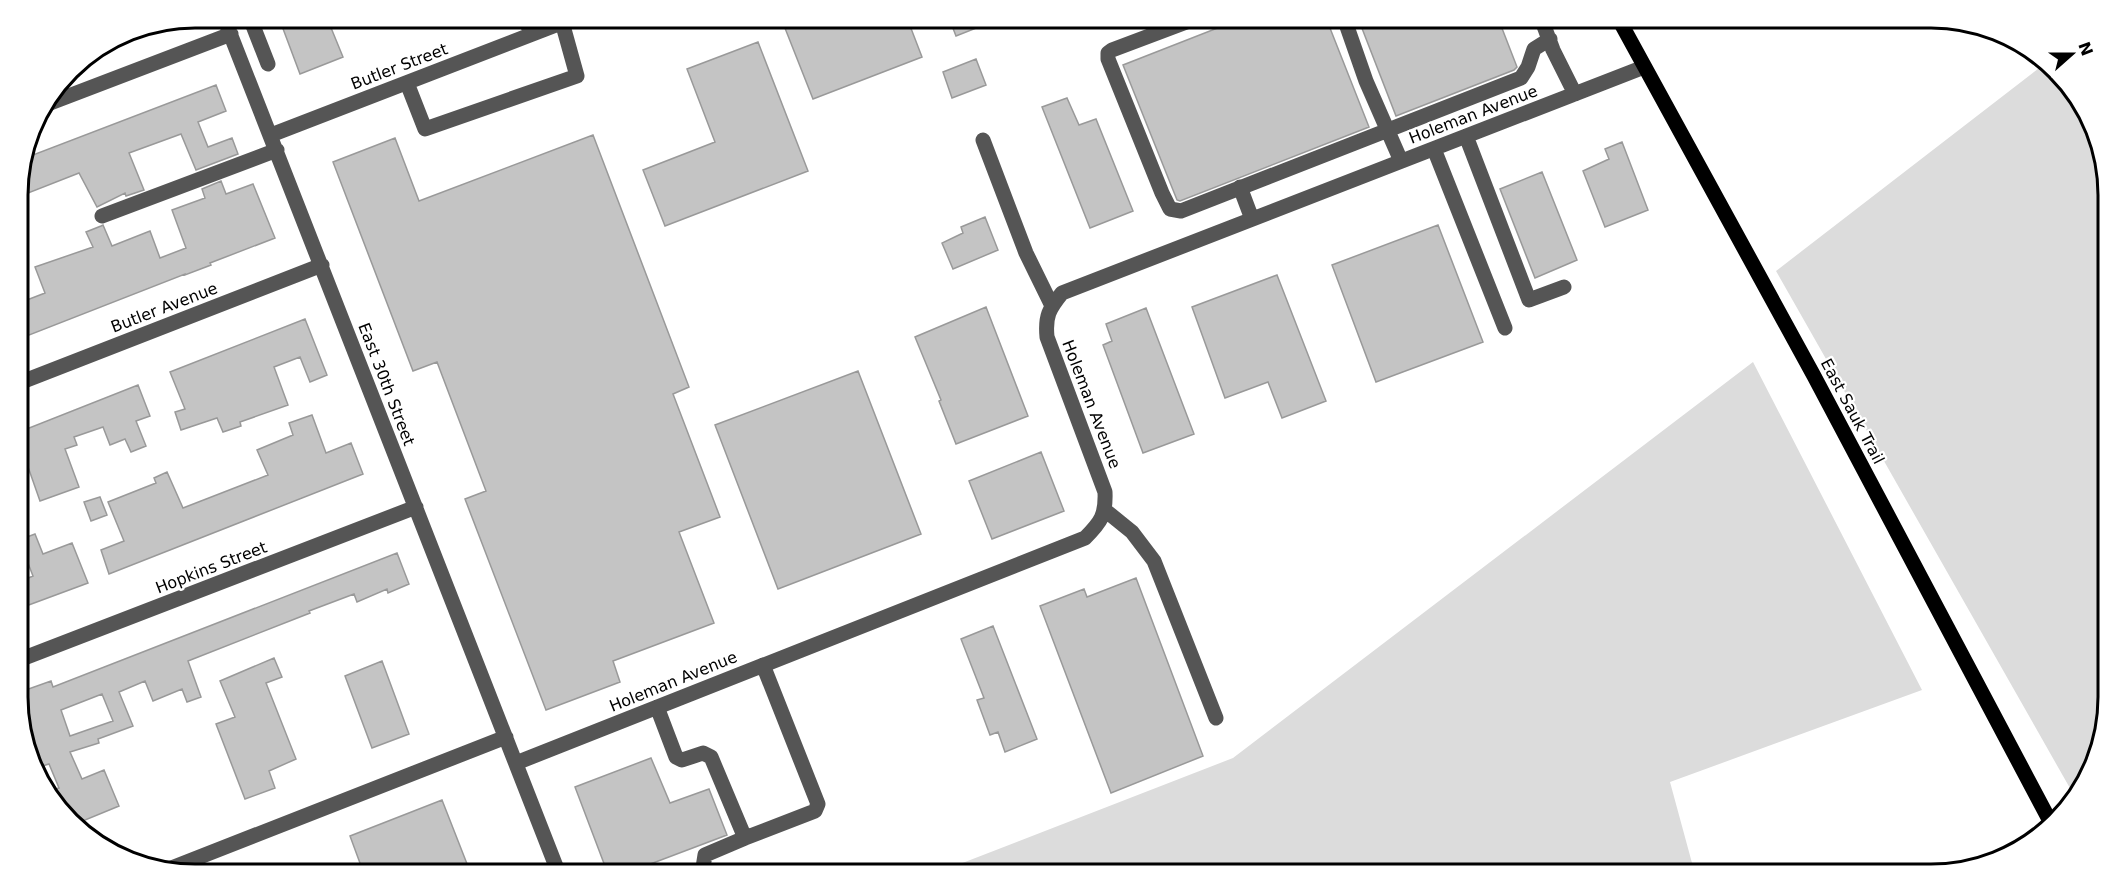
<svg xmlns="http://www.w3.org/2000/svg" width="2126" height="892" viewBox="0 0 2126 892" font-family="'DejaVu Sans',sans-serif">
  <rect width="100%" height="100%" fill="#fff"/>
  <!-- green -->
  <path fill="#dcdcdc" d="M2043,65l28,22 35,85 2,525 -13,67 -20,33 -299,-526z
    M1753,362l169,328 -252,92 25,92h-761l299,-116z"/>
  <!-- building -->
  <path fill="#c4c4c4" stroke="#999" stroke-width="1.5" fill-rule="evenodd" d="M279,18h48l16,39 -43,17z
    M781,18h126l15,39 -109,42z
    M949,18h50v1l-43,17z
    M1243,18h83l43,109 -189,74 -3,-1 -54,-135z
    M1358,18h140l19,49 -3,3 -118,46z
    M758,42l50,129 -143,55 -22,-56 72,-28 -28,-73z
    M976,59l10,26 -34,13 -9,-26z
    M216,85l10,26 -28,11 10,25 24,-9 6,16 -42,16 -15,-36 -52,19 15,37 -18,6 -1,-3 -28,14 -18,-34 -61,24v-13l7,-26z
    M1067,98l12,27 17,-6 37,92 -43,17 -48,-121z
    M593,135l96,252 -16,7 47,123 -41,15 35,91 -101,38 7,21 -74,28 -81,-211 21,-8 -49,-129 -24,9 -80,-209 62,-24 24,63z
    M1622,142l26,68 -43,17 -22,-56 26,-12 -4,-10z
    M1542,172l35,88 -42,18 -35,-89z
    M221,181l5,13 27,-10 22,54 -65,25 1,2 -26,10v-1l-166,65v-36l26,-10 -10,-26 58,-20 -7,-15 15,-6 2,-1 9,21 38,-15 10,27 26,-10 -14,-38 33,-12 -3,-9z
    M985,217l13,33 -45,19 -11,-26 21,-10 -2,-6z
    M1438,225l45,117 -107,40 -44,-117z
    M1277,275l49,126 -44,17 -14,-36 -43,16 -33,-91z
    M986,307l42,109 -72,28 -17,-43 2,-1 -26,-63z
    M1146,308l48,126 -51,19 -40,-108 9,-4 -6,-17z
    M305,319l22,56 -17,7 -10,-25 -26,10 14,38 -48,17 1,4 -18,6 -6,-14 -36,12 -6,-18 10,-3 -15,-37z
    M858,371l63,163 -143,55 -63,-164z
    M138,385l12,31 -14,5 10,25 -15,6 -6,-13 -15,6 -7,-18 -29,10 3,8 -12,4 14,38 -39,14 -13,-37 -8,3v-35z
    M312,415l14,38 25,-10 12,31 -254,100 -8,-24 23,-9 -16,-39 48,-19 -2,-5 13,-6 16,36 85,-33 -11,-25 36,-15 -4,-12z
    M1041,452l23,59 -72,28 -23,-58z
    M100,497l7,18 -16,6 -7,-19z
    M35,534l8,20 29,-11 16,40 -62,23 -7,-17v-7l14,-6 -14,-36z
    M397,553l12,31 -21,9 -1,-4 -30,13 -3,-8 -45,17 1,2 -122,48 13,36 -14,5 -5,-13 -29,12 -8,-20 -26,11 14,34 -35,13 1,4 -29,9 12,27 22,-9 15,36 -41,17 -23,-18 -6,-14 10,-3 -10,-24 -10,3 -19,-47v-28l31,-11 2,6zM102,694l11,27 -43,15 -9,-26z
    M1136,578l67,178 -92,37 -71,-187 44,-17 3,8z
    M993,626l44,113 -32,13 -7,-20 -8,3 -13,-35 7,-2 -23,-59z
    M274,658l8,19 -16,6 30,76 -27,12 6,17 -30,11 -29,-75 19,-7 -15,-36z
    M382,661l27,73 -37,14 -27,-72z
    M651,758l19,45 39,-14 18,46 -103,39h-16l-33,-87z
    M442,800l29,74h-107l-14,-38z"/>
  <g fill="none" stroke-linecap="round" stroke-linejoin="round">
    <!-- minor -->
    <path stroke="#555" stroke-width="15" d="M224,18l335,856
      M250,18l18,46
      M525,18l6,16
      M1197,18l-85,32 -4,3v6l54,134 8,16 11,2 340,-133 7,-11 6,-18 16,-10
      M1344,18l22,63 35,80
      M1541,18l12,32 22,44
      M407,83l18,46 152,-53 -15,-54
      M45,105l186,-71
      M271,135l303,-117
      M1466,136l63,164 35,-13
      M983,140l43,113 26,53
      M1434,149l71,179
      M1240,187l12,32
      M102,216l175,-66
      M19,383l303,-118
      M1106,511l26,21 22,29 62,157
      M19,660l397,-153
      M657,707l19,50 6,3 21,-7 8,4 34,81 -40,17 -3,19
      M516,763l569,-225c16,-16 21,-23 20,-46l-58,-155c-2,-21 2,-28 15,-44l582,-226
      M745,838l70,-27 3,-7 -55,-139
      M169,869l337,-132"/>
    <!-- major -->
    <path stroke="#000" stroke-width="15" d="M1618,18l196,358 237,447"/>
  </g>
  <g text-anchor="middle" stroke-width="4.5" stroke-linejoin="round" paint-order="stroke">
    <!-- street labels -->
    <g font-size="16" fill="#000" stroke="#fff">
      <text transform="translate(399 66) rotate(-21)" y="6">Butler Street</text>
      <text transform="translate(1473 114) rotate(-21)" y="6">Holeman Avenue</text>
      <text transform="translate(164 307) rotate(-21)" y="6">Butler Avenue</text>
      <text transform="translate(387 384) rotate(69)" y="6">East 30th Street</text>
      <text transform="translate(1092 404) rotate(69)" y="6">Holeman Avenue</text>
      <text transform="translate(1853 411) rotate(62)" y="6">East Sauk Trail</text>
      <text transform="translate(211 567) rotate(-21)" y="6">Hopkins Street</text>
      <text transform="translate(673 681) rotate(-22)" y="6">Holeman Avenue</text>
    </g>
  </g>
  <!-- crop -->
  <path d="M0 0H2126V892H0ZM195 28H1931A167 167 0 0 1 2098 195V697A167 167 0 0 1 1931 864H195A167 167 0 0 1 28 697V195A167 167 0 0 1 195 28Z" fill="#fff" fill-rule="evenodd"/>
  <path fill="none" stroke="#000" stroke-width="3" d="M195 28H1931A167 167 0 0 1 2098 195V697A167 167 0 0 1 1931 864H195A167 167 0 0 1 28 697V195A167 167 0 0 1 195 28Z"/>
  <!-- north arrow -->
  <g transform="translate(2072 54) rotate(69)" stroke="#ffffff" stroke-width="4.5" paint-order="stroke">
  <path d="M0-4.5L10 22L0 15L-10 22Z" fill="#000000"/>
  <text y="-9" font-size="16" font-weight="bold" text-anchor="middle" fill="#000000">N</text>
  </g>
</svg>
